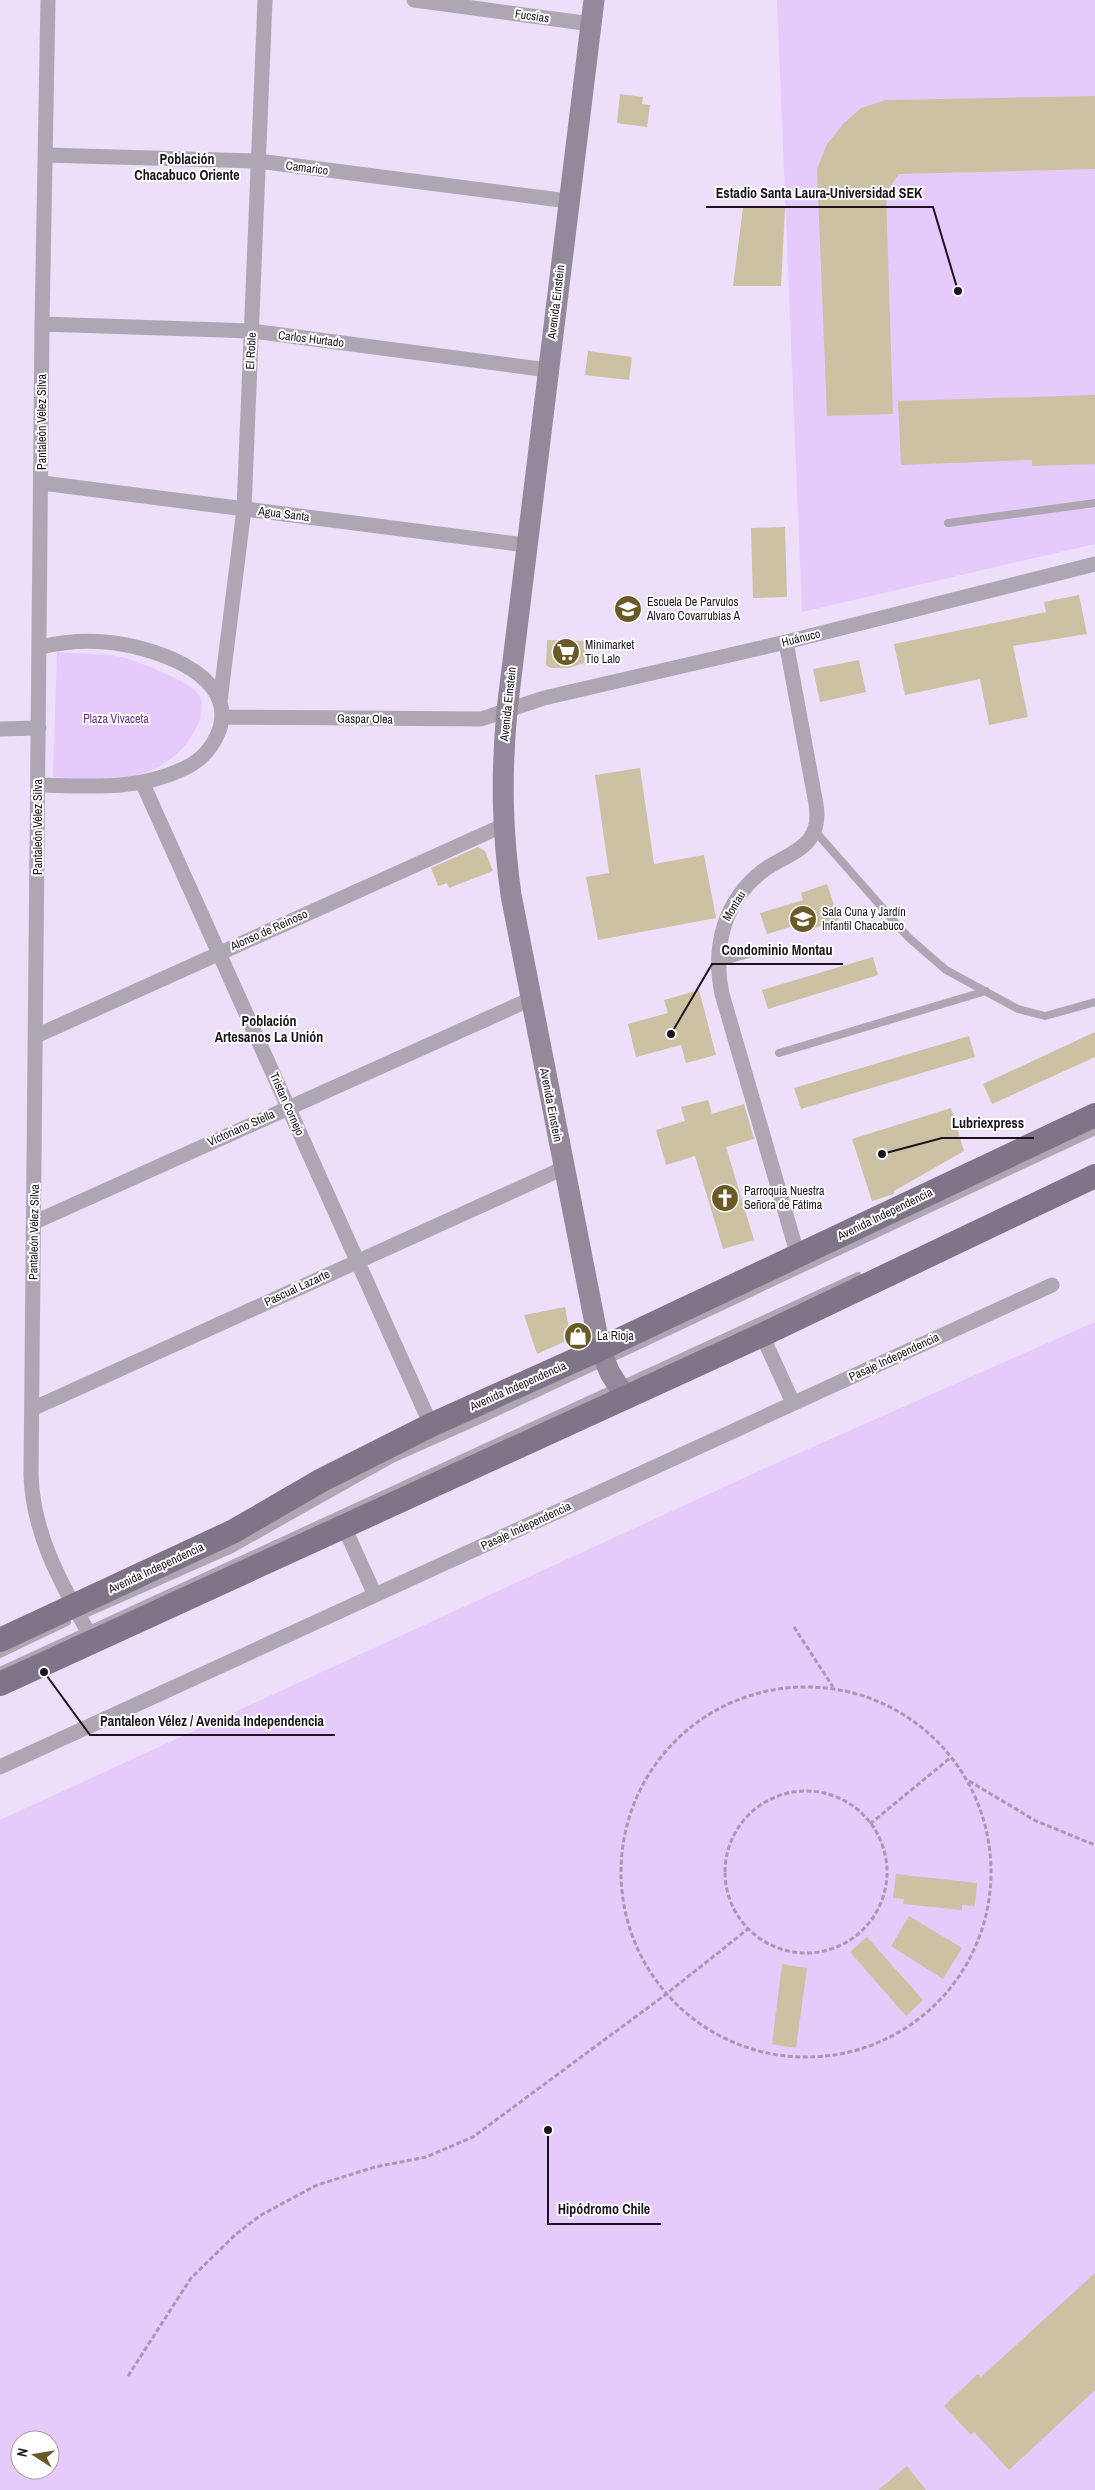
<svg xmlns="http://www.w3.org/2000/svg" width="1095" height="2490" viewBox="0 0 1095 2490" font-family="'Archivo Narrow',sans-serif">
  <rect width="100%" height="100%" fill="#eddefa"/>
  <!-- green -->
  <path fill="#e6cafc" fill-rule="evenodd" d="M777,0h318v544l-293,68z
    M57,652c21,2 44,1 65,5 15,4 70,25 77,38 6,9 2,24 -3,33 -29,56 -88,55 -143,49z
    M1095,1322v1168h-1095v-670l772,-355zM20,2440h30v30h-30z"/>
  <!-- building -->
  <path fill="#ccc1a3" d="M620,94l23,3 -1,7 8,1 -3,22 -30,-4z
    M1095,96v73l-196,5 -13,18 7,222 -66,2 -10,-247 10,-25 16,-20 18,-16 25,-8z
    M743,207l42,1 -4,78h-48z
    M588,351l44,6 -3,23 -44,-5z
    M1095,395v69l-63,2v-6l-131,5 -3,-64z
    M785,527l2,70 -34,1 -2,-70z
    M1079,595l8,39 -74,12 15,71 -39,8 -9,-46 -75,16 -11,-51 152,-32 -2,-10z
    M547,640l40,1 -3,22 -15,5h-18l-5,-3z
    M859,660l7,32 -46,10 -7,-33z
    M640,768l14,96 50,-9 12,63 -118,22 -12,-63 23,-4 -14,-98z
    M478,847l7,4 8,20 -44,17 -2,-5 -9,3 -7,-18z
    M827,884l12,36 -24,8 -2,-8 -46,14 -7,-21 43,-13 -2,-7z
    M873,957l5,18 -110,34 -6,-19z
    M699,990l17,65 -30,8 -5,-18 -45,12 -8,-33 40,-11 -4,-13z
    M1095,1032v25l-103,47 -9,-20z
    M969,1036l6,21 -174,52 -7,-21z
    M708,1100l4,14 32,-10 10,35 -28,8 28,93 -31,9 -28,-93 -29,9 -10,-35 29,-9 -4,-14z
    M951,1108l13,43 -70,40v3l-22,7 -20,-62z
    M565,1307l5,26 -2,7 -31,14 -13,-39z
    M896,1874l81,9 -2,23 -13,-1v5l-59,-6 1,-5 -11,-1z
    M909,1916l53,32 -19,31 -52,-33z
    M867,1937l56,63 -17,16 -56,-64z
    M782,1964l25,4 -11,80 -24,-4z
    M1095,2273v117l-86,80 -35,-38 -3,3 -27,-29 34,-32 3,3z
    M907,2466l19,24h-48z"/>
  <g fill="none" stroke-linecap="round" stroke-linejoin="round">
    <!-- path -->
    <path stroke="#a69ab0" stroke-width="3" stroke-dasharray="5 2.5" stroke-linecap="butt" d="M794,1627l39,60
      M621 1872a185 185 0 1 1 370 0a185 185 0 1 1-370 0Z
      M969,1781l67,40 59,24
      M725 1872a81 81 0 1 1 162 0a81 81 0 1 1-162 0Z
      M870,1824l80,-66
      M128,2376l63,-98 45,-44 25,-19 56,-30 58,-18 51,-10 47,-20 192,-142 83,-66"/>
    <!-- lane -->
    <path stroke="#aea7b3" stroke-width="8" d="M948,523l147,-20
      M814,830l94,107 38,33 72,39 27,7 50,-14
      M718,963l40,-12
      M779,1053l207,-62
      M78,1617l154,-68 160,-90 92,-41 611,-287
      M0,1654l67,-32
      M0,1671l858,-395"/>
    <!-- street -->
    <path stroke="#aea7b3" stroke-width="15" d="M48,0l-6,324 -11,1151c2,62 33,113 62,166
      M414,0l177,24
      M45,155l213,6 310,40
      M42,324l210,7 296,39
      M42,483l484,62
      M786,642l30,162c2,12 1,26 -7,36 -11,14 -32,20 -45,30 -40,30 -52,77 -42,124l76,262
      M220,701l24,-192 21,-509
      M222,717l259,2 63,-21 242,-56 309,-78
      M0,729l39,-1
      M142,782l289,643
      M38,785c49,1 99,6 145,-16 18,-8 31,-23 37,-41 16,-57 -74,-83 -115,-86 -22,-2 -43,0 -64,5
      M36,1036l466,-210
      M35,1222l496,-223
      M762,1335l31,68
      M32,1409l532,-241
      M344,1527l31,68
      M0,1767l1052,-482"/>
    <!-- secondary -->
    <path stroke="#93899b" stroke-width="21" d="M594,0l-87,710c-6,66 -5,120 4,185l89,454 10,24 16,25"/>
    <!-- primary -->
    <path stroke="#807489" stroke-width="24" d="M0,1640l234,-109 88,-51 109,-55 169,-76 495,-234
      M0,1684l762,-349 333,-159"/>
  </g>
  <!-- icons -->
  <defs>
    <g id="school-disc" transform="scale(1.4375)"><circle r="9.5" fill="#6b5927" stroke="#fff"/><path d="M0-5L7-2L0 1L-7-2ZM-4 1L0 2.5L4 1V4Q0 6-4 4Z" fill="#fff"/></g>
    <g id="supermarket-disc" transform="scale(1.4375)"><circle r="9.5" fill="#6b5927" stroke="#fff"/><path d="M-6-5.5h2.5l.6 2H6L4.5 2H-2.5L-4.4-4H-6ZM-1.5 3.2a1.3 1.3 0 1 0 .1 0ZM3 3.2a1.3 1.3 0 1 0 .1 0Z" fill="#fff"/></g>
    <g id="church-disc" transform="scale(1.4375)"><circle r="9.5" fill="#6b5927" stroke="#fff"/><path d="M-1.2-6h2.4v3.5h3.3v2.4h-3.3V6h-2.4V-.1h-3.3v-2.4h3.3Z" fill="#fff"/></g>
    <g id="shop-disc" transform="scale(1.4375)"><circle r="9.5" fill="#6b5927" stroke="#fff"/><path d="M-5-2.5h2.3a2.7 3.5 0 0 1 5.4 0H5L5.5 6h-11ZM-1.5-2.5h3a1.5 2.3 0 0 0-3 0Z" fill="#fff"/></g>
  </defs>
  <g fill-rule="evenodd">
    <use href="#school-disc" x="628" y="609"/>
    <use href="#supermarket-disc" x="566" y="652"/>
    <use href="#school-disc" x="803" y="919"/>
    <use href="#church-disc" x="725" y="1198"/>
    <use href="#shop-disc" x="578" y="1336"/>
  </g>
  <g text-anchor="middle" stroke-width="4" stroke-linejoin="round" paint-order="stroke">
    <!-- street labels -->
    <g font-size="12" fill="#1a141e" stroke="#fff">
      <text transform="translate(532 16) rotate(8)" y="4">Fucsias</text>
      <text transform="translate(307 168) rotate(7)" y="4">Camarico</text>
      <text transform="translate(556 302) rotate(-83)" y="4">Avenida Einstein</text>
      <text transform="translate(311 339) rotate(7)" y="4">Carlos Hurtado</text>
      <text transform="translate(251 351) rotate(-87)" y="4">El Roble</text>
      <text transform="translate(42 422) rotate(-90)" y="4">Pantaleón Vélez Silva</text>
      <text transform="translate(284 514) rotate(7)" y="4">Agua Santa</text>
      <text transform="translate(801 638) rotate(-14)" y="4">Huánuco</text>
      <text transform="translate(508 704) rotate(-84)" y="4">Avenida Einstein</text>
      <text transform="translate(365 719) rotate(1)" y="4">Gaspar Olea</text>
      <text transform="translate(38 827) rotate(-90)" y="4">Pantaleón Vélez Silva</text>
      <text transform="translate(734 906) rotate(-59)" y="4">Montau</text>
      <text transform="translate(269 930) rotate(-24)" y="4">Alonso de Reinoso</text>
      <text transform="translate(287 1104) rotate(66)" y="4">Tristan Cornejo</text>
      <text transform="translate(551 1105) rotate(79)" y="4">Avenida Einstein</text>
      <text transform="translate(241 1128) rotate(-24)" y="4">Victoriano Stella</text>
      <text transform="translate(885 1214) rotate(-26)" y="4">Avenida Independencia</text>
      <text transform="translate(34 1232) rotate(-89)" y="4">Pantaleón Vélez Silva</text>
      <text transform="translate(297 1288) rotate(-25)" y="4">Pascual Lazarte</text>
      <text transform="translate(894 1357) rotate(-25)" y="4">Pasaje Independencia</text>
      <text transform="translate(518 1386) rotate(-24)" y="4">Avenida Independencia</text>
      <text transform="translate(526 1526) rotate(-25)" y="4">Pasaje Independencia</text>
      <text transform="translate(156 1568) rotate(-25)" y="4">Avenida Independencia</text>
    </g>
    <!-- poi labels -->
    <g font-size="12" fill="#1a141e" stroke="#fff" text-anchor="start">
      <text x="647" y="606">Escuela De Parvulos<tspan x="647" dy="14">Alvaro Covarrubias A</tspan></text>
      <text x="585" y="649">Minimarket<tspan x="585" dy="14">Tio Lalo</tspan></text>
      <text x="822" y="916">Sala Cuna y Jardín<tspan x="822" dy="14">Infantil Chacabuco</tspan></text>
      <text x="744" y="1195">Parroquia Nuestra<tspan x="744" dy="14">Señora de Fátima</tspan></text>
      <text x="597" y="1340">La Rioja</text>
    </g>
    <!-- park labels -->
    <g font-size="12" fill="#68318b" stroke="#fff">
      <text x="116" y="723">Plaza Vivaceta</text>
    </g>
    <!-- neighbourhood labels -->
    <g font-size="14" font-weight="bold" fill="#1a141e" stroke="#fff">
      <text x="187" y="164">Población<tspan x="187" dy="16">Chacabuco Oriente</tspan></text>
      <text x="269" y="1026">Población<tspan x="269" dy="16">Artesanos La Unión</tspan></text>
    </g>
  </g>
  <!-- callouts -->
  <path fill="none" stroke="#1a141e" stroke-width="2" d="M958 291L933 207H706M671 1034L712 964H843M882 1154L942 1138H1034M44 1672L90 1735H335M548 2130L548 2224H661"/>
  <g fill="#1a141e" stroke="#fff" stroke-width="2">
    <circle cx="958" cy="291" r="5"/>
    <circle cx="671" cy="1034" r="5"/>
    <circle cx="882" cy="1154" r="5"/>
    <circle cx="44" cy="1672" r="5"/>
    <circle cx="548" cy="2130" r="5"/>
  </g>
  <g font-size="14" text-anchor="middle" font-weight="bold" fill="#1a141e" stroke="#fff" stroke-width="4" stroke-linejoin="round" paint-order="stroke">
    <text x="819" y="198">Estadio Santa Laura-Universidad SEK</text>
    <text x="777" y="955">Condominio Montau</text>
    <text x="988" y="1128">Lubriexpress</text>
    <text x="212" y="1726">Pantaleon Vélez / Avenida Independencia</text>
    <text x="604" y="2214">Hipódromo Chile</text>
  </g>
  <!-- north arrow -->
  <g transform="translate(35 2455) rotate(282)"><circle r="24" fill="#ffffff" stroke="#a3a1a5"/>
  <path d="M0-4L9 19L0 12L-9 19Z" fill="#6b5927"/>
  <text y="-8" font-size="14" font-weight="bold" text-anchor="middle" fill="#1a141e">N</text>
  </g>
</svg>
